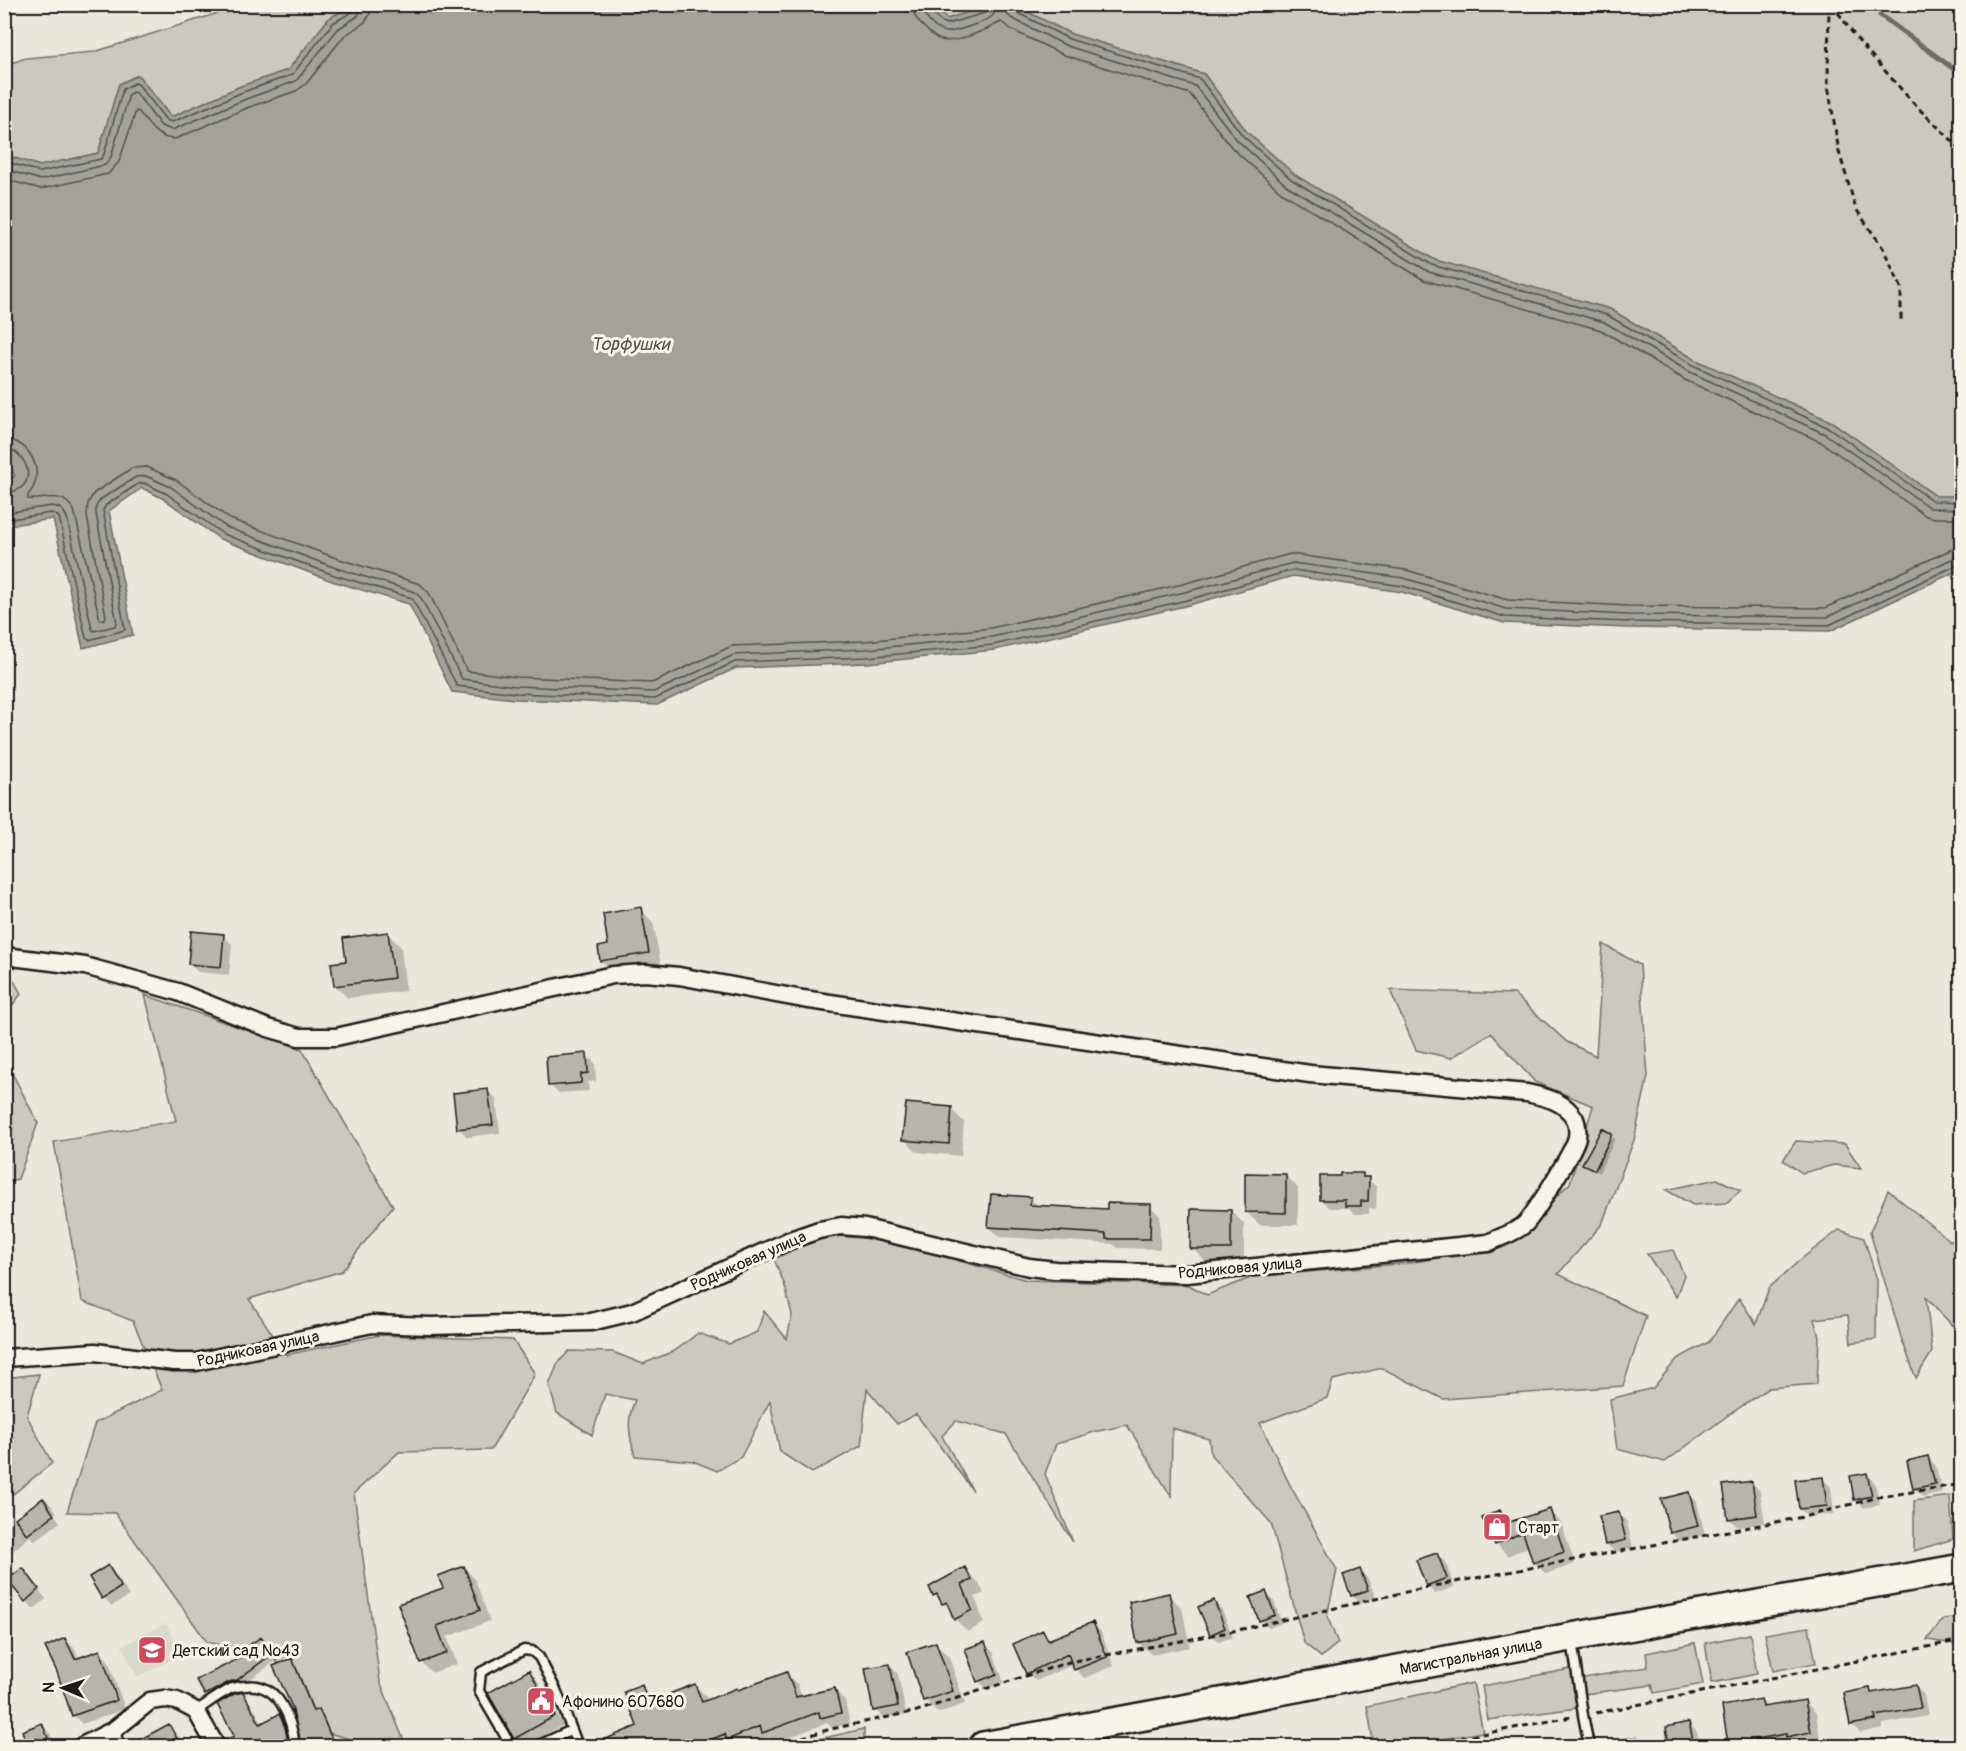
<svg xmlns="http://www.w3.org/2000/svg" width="1966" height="1751" viewBox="0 0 1966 1751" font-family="Pangolin,sans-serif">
  <rect width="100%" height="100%" fill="#eae6dc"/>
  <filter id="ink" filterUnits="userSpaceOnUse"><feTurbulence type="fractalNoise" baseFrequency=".0167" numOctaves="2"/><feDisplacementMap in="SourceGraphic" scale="12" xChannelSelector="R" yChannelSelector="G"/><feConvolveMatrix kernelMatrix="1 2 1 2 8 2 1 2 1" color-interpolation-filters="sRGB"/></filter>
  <g filter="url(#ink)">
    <!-- built -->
    <path fill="#dad7ce" d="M166,1623l16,31 -45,23 -15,-31z"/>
    <!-- green -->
    <path fill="#ccc8c0" stroke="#74726e" stroke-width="1.5" d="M244,5h109l-24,13 -41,52 -47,16 -70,31 -33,-42 -19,9 -21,69 -58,13 -35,-11v-90l21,-7 68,-6z
      M932,5h59l-44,14z
      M1014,5h947v491h-25l-104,-74 -136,-62 -86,-51 -175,-49 -140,-85 -48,-43 -43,-58 -133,-40z
      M1603,944l37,21 8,111 -14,64 -32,84 -44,50 88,42 -23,70 -180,13 -61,-31 -49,12 -6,18 -67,25 30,62 47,85 -10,46 11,27 -17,14 -17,-14 -33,-120 -60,-68 -2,-16 -37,-11 -1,68 -44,-71 -33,7 -38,12 -11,30 28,68 -67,-108 -50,-13 -14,15 31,55 -57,-77 -19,10 -30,-35 -6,57 -49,27 -32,-21 -10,-51 -29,56 -24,14 -24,-10 -58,-5c-6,-20 -9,-37 0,-56l-30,-6 -13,41 -35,-22 -8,-28 9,-22 11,-12 44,1 30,12 33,-14 22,-17 31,11 28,-12 7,-21 23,28 5,-24 -7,-29 -11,-27 51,-24 60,5 142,40 162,5 18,10 46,-18 156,-14 96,-17 65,-63 23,-77 -58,-24 -44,-49 -40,25 -35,-8 -26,-60 124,4 53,48 29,14z
      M5,964l16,30 -16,21z
      M145,995l157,54 91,157 -51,65 -93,28 37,56 94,-20 133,5 22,34 -44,76 -92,2 -45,41 26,188 26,65h-30l-55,-15 -48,-75 -66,-14 -92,-129 -48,-1 28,-89 67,-33 -29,-69 -51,-20 -28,-159 122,-21z
      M4,1070l7,1 27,52 -20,56 -13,3z
      M1796,1141l49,3 16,24 -27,-3 -32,8 -19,-13z
      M1717,1179l24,11 -15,13 -33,2 -27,-15z
      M1888,1190l62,51 11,-4v98l-35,-38 6,55 -16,26 -15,-41 -31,-105z
      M1839,1230l25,8 13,42 -1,59 -25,4 -3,-28 -34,4 5,18 -2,47 -48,4 -42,28 -62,46 -48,-13 -7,-50 43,-11 24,-29 32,-17 30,-44 17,26 13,-36 31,-28z
      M1673,1250l11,25 -8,22 -29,-43z
      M39,1374l-12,42 25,47 -39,31 -8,-5v-111z
      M1950,1496l3,43 -39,12v-50z
      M1961,1617v28l-34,-5 16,-21z
      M1809,1627l7,36 -43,8 -8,-37z
      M1750,1634l7,40 -45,9 -7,-40z
      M1695,1643l8,41 -49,9 -2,-9 -6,2 -70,9 1,13 -89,12 -6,-34 89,-17 2,11 75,-13 -2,-14z
      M1473,1683l10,49 -81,14h-28l-7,-40z
      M864,1729v17h-46l1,-7z"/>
    <!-- water -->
    <path fill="#a3a19a" stroke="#6d6c68" stroke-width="1.5" d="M932,4l15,15 44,-14h23l57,29 133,40 43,58 48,43 140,85 175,49 86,51 136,62 104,74h25v73l-131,62 -202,-3 -124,-5 -102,-31 -109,-16 -104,29 -194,45 -128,13 -131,5 -79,37 -142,-6 -63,-7 -43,-88 -77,-23 -112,-42 -56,-40 -22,-11 -33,23 24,124 -50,13 -30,-129 -48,7v-45l10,-5 -11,-19 1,-302 35,11 58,-13 21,-69 19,-9 33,42 70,-31 47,-16 41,-52 24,-13z"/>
    <!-- shadow -->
    <path fill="#0003" d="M31,4h34l-8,3 -24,-1z
      M640,909l13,13 8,44 -46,8 -13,-13 -2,-13 10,-2z
      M388,934l13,13 5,44 -58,7 -13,-13z
      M223,936l9,8 -3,31 -31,-3 -9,-9z
      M586,1055l9,8 1,18 -8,1 1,9 -31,2 -8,-8z
      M488,1091l8,8 4,34 -33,4 -8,-9z
      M951,1109l13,13 -3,34 -44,-4 -13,-13z
      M1602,1130l13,9 -16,34 -15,-9z
      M1285,1175l13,13v37h-38l-14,-13z
      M1362,1175l15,12 -1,22 -7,-1v6h-14l-6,-6h-19l-9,-9z
      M1030,1198l8,9 70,4 42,-5 10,10v33l-42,-1 -5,-4 -113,-7 -11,-10z
      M1231,1211l13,13v37h-39l-13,-13z
      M1928,1458l8,8 6,26 -19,5 -9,-9z
      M1867,1474l8,9 5,22 -16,3 -8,-9z
      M1822,1478l9,9 3,27 -25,3 -9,-8z
      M1752,1483l8,8 5,32 -27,4 -9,-8z
      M1689,1494l8,8 8,33 -26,6 -8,-9z
      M45,1498l12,14 -3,2 6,8 -25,19 -5,-5 -26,23v-33z
      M1500,1511l12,12 37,-12 12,11 14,42 -29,10 -12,-12 -5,-16 -21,10 -12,-12z
      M1619,1514l8,8 6,26 -18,4 -9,-8z
      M1437,1554l9,9 8,24 -19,7 -8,-9z
      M107,1567l9,8 13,21 -17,10 -8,-8z
      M464,1568l11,11 15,42 -43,16 10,27 -25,9 -11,-11 24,-73z
      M965,1569l13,13 6,11 -9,4 9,26 -16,9 -13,-13 -3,-7 -17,-17 -4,-7z
      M23,1570l23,29 -12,10 -8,-8z
      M1360,1571l8,8 8,19 -16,6 -8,-9z
      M1266,1593l8,8 8,22 -13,5 -9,-8z
      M1169,1595l13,13 8,39 -38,8 -14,-13z
      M1214,1602l8,8 11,27 -14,5 -8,-8z
      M1093,1624l8,8 13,34 -30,12 -8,-9 -2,-5 -38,17 -8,-8 15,-41 8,8z
      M260,1639l17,21 -35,25 -31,15 -5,-6 38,-37z
      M65,1640l9,8 5,11 21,-7 8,8 17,49 -43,15 -9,-9z
      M936,1644l13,13 16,47 -27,9 -13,-13z
      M984,1644l9,8 11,31 -17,6 -8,-8z
      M291,1659l5,5 19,48 3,-1 5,4 13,31h-33z
      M890,1665l8,9 8,40 -23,4 -8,-8z
      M529,1671l8,9 26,45 -39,21 -8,-8 -26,-44z
      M786,1674l11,10 5,13 33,-7 10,11 5,23 -18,4 -5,-5 -53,20 -5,-6 -23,9 -11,-1 -4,1h-125l-2,-4 34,-15 3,-40 12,15 42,-16 11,10 2,6z
      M1962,1681v23l-6,-22z
      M1916,1686l8,9 4,21 -45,8v4l-23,5 -8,-9 17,-34 4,4z
      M243,1694l8,9 12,21 16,-9 8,9 6,22h-63l-3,-5 9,-5z
      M1761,1700l7,8 36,-7 12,12 5,31 -16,2 -8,-1 -64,1 -3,-2z
      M41,1724l9,9 5,13h-25l-6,-15z
      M1689,1724l8,8 3,14h-29l-3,-18z
      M169,1726l11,12 5,8h-41l-3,-5z
      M1637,1735l7,7 1,4h-41l-1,-4z"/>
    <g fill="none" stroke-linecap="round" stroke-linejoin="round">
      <!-- shore -->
      <path stroke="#52514e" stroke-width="1.5" d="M912,4c1,12 6,18 14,25 4,5 9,9 15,11 15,4 47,-11 60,-18l13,9 50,24 126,39 42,54 49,44 143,88 177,50 84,50 136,62 105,74 9,2h27
        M921,4c1,11 13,26 24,28 7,1 40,-10 46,-15 4,-3 5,-7 5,-13
        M929,4c0,9 11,18 18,20l38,-11 3,-4 1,-5
        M1005,4l1,9 5,5 56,28 128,40 42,54 49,45 143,87 175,50 86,50 135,62 105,74 32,1
        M1012,4l2,7 55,28 131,40 43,57 48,43 141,86 175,50 86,50 136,63 104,73 29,1
        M4,161l36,11 61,-13 3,-5 19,-65 12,-6 3,1 28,36 6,2 71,-30 49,-17 41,-52 19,-11 3,-8
        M4,169l37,11 64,-15 6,-8 18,-62 3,-3 4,1 25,33 11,4 74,-31 50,-18 42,-52 20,-13 4,-12
        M4,179l37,10 67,-15 11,-12 17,-51 3,1c10,13 18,27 36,27l74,-32 47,-16 10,-7 38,-48 21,-14 5,-8 1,-10
        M4,439c27,1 43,36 24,56v4c19,2 32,-10 46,11l26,110 5,-1 1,-3 -19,-100 1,-13 6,-10 38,-25 15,-1 29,13 54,39 109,40 81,25 9,9 38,78 50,6 135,6 80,-37 134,-5 125,-13 192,-44 107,-30 116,16 102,30 121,6 196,2 125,-58 12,-3
        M4,448c23,1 39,43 0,45
        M4,513l48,-7c8,1 12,4 15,12l25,111 2,2 21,-5 2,-3 -21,-109v-8l5,-7 35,-22 10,-1 25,11 55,40 110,41 79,24 6,6 41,81 54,7 138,6 80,-37 132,-6 126,-12 193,-45 108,-29 111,15 102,31 123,6 198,2 127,-59 8,-2
        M4,520l47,-7 8,4 27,121 3,2 36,-10 -22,-120 3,-5 32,-21 6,-1 23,11 56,40 111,41 78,23 45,88 59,7 139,6 80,-37 132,-5 126,-12 194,-45 106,-30 110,16 102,31 124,5 200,3 128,-60 5,-1"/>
      <!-- stream -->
      <path stroke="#6d6c68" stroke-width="5" d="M1880,15l82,60"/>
    </g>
    <!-- building -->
    <path fill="#b6b4ac" stroke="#1c1c1c" stroke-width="1.5" d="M641,907l8,46 -49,8 -2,-14 10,-2 -5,-31z
      M191,931l33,3 -3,33 -33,-3z
      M388,932l6,46 -60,8 -3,-23 15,-2 -3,-23z
      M587,1053l1,20 -7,1v9l-33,3 -2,-29z
      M488,1089l5,36 -36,4 -4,-36z
      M906,1103l46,4 -3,37 -47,-4z
      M1602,1128l10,6 -17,36 -13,-6z
      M1245,1173l41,1v39l-41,-1z
      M1340,1173h23v4h6l-1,24h-7v5h-16v-6h-25v-24h20z
      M991,1194l40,3 -1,8 77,4v-6l44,1 -1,35h-44v-5l-118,-7z
      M1191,1209l40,1v39h-41z
      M1928,1456l7,28 -22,5 -6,-28z
      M1867,1473l5,23 -18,4 -4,-24z
      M1823,1477l4,29 -28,3 -4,-29z
      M1752,1481l5,34 -29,4 -5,-34z
      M1689,1492l9,34 -28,7 -9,-34z
      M43,1498l11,17 -27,20 -12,-17z
      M1550,1509l14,43 -31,11 -10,-31 -28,13 -13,-27 18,-8 6,13z
      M1619,1512l7,28 -21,5 -6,-29z
      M1437,1553l10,25 -21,8 -10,-26z
      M108,1565l13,22 -19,12 -13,-22z
      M464,1566l16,44 -43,16 10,27 -27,10 -22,-59 45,-16 -5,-12z
      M965,1567l7,13 -10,4 10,26 -18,10 -7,-18 -5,2 -5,-10 -4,2 -4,-9z
      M23,1568l16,21 -14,13 -18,-22z
      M1360,1569l8,21 -17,6 -8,-21z
      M1266,1591l9,24 -16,6 -9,-24z
      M1169,1593l9,41 -41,9 -8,-41z
      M1214,1600l11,28 -15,7 -12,-28z
      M1093,1622l14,35 -33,13 -6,-16 -42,20 -13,-30 30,-14 5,10z
      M261,1637l11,17 -35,26 -8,2 -24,13 -9,-15 46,-23 -3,-5z
      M65,1638l10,21 25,-9 17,50 -45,16 -15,-44 -12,-25z
      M936,1642l17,49 -30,10 -16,-49z
      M985,1642l12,32 -20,8 -12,-33z
      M292,1658l21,53 6,-2 16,37h-34l-9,-39 -19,-41z
      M890,1664l8,42 -25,5 -8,-43z
      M529,1670l26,46 -41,23 -26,-46z
      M787,1672l9,25 39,-9 6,25 -21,5 -1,-6 -57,21 -2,-7 -33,14 -2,-6 -31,12h-105l48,-20 -13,-34 18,-7 6,17 47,-18 7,18 35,-14 1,2z
      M1916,1685l5,23 -46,8 1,4 -26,5 -6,-32 26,-5 1,5z
      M243,1692l17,32 19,-10 6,13 4,19h-63l-1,-5 9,-5 -17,-32 17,-10z
      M1761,1699l2,8 42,-7 6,32 -25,5v-3l-58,10 -6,-38z
      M1689,1722l5,24h-25l-3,-19z
      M42,1723l8,20 -10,3h-12l-6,-15z
      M169,1724l12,22h-53z"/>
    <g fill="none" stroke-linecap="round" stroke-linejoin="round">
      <!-- service casing -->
      <g stroke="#1c1c1c" stroke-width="13">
        <path id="service" d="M1572,1640l11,75 6,31
          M196,1711c12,-8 24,-17 36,-23 4,-1 9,-2 13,-2 34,-5 47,34 50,60
          M114,1730l6,16
          M511,1746l-32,-55 2,-19 43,-22 8,1 7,6 17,33 16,40
          M537,1746l35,-16 6,16"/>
      </g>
      <!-- minor casing -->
      <g stroke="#1c1c1c" stroke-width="21">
        <path id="minor" d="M4,956l81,10 58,16 35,10 90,36 31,9h37l277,-62 32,-2 34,3 124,23 507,75 217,19c18,4 38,8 48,26 2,4 3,13 2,18 -2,12 -43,78 -52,87 -10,9 -25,13 -37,19l-301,31 -132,-4 -26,-3 -164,-39 -24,-2 -22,4 -29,10 -158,72 -41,10 -161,4 -58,-2 -176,38h-22l-79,-10 -91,6
          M82,1746l32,-16 36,-29 15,-2 12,2 19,10 20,35"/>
      </g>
      <!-- primary casing -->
      <g stroke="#1c1c1c" stroke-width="32">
        <g id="primary">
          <path id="s1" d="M983,1746l588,-109 391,-69"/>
        </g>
      </g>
      <!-- path -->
      <path stroke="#1c1c1c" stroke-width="3" stroke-dasharray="6 4.5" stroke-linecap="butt" d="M1829,4l-1,81 11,67 17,57 27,39 18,39v35
        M1832,4l24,34 60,68 46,44
        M1596,1713l366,-73
        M803,1737l4,9
        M772,1746l59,-17 86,-18 152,-49 160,-30 199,-45 375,-70 76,-20 83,-13
        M1420,1746l151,-29"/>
      <!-- service -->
      <use href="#service" stroke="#f7f3e8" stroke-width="8"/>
      <!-- minor -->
      <use href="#minor" stroke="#f7f3e8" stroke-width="16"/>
      <!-- primary -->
      <use href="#primary" stroke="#f7f3e8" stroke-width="27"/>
    </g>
  </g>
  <!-- icons -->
  <defs>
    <g id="shop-square" transform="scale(1.5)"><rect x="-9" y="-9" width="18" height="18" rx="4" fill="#d1495b" stroke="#f7f3e8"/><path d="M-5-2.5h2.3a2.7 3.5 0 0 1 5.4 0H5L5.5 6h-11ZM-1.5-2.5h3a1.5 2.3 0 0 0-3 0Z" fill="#fff"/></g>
    <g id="school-square" transform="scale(1.5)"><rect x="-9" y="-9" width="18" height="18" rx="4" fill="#d1495b" stroke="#f7f3e8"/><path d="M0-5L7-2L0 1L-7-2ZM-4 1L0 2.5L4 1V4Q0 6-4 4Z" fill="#fff"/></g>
    <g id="civic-square" transform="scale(1.5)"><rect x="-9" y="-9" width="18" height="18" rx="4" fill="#d1495b" stroke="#f7f3e8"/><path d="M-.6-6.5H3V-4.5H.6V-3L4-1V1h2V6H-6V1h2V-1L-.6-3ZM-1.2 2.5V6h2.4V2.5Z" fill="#fff"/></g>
  </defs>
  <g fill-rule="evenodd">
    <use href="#shop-square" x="1497" y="1527"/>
    <use href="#school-square" x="152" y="1650"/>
    <use href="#civic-square" x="541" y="1701"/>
  </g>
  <g text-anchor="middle" stroke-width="6" stroke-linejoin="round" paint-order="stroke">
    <!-- street labels -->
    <g font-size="16" fill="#1c1c1c" stroke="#f7f3e8">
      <text transform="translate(748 1260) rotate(-24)" y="6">Родниковая улица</text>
      <text transform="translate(1240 1267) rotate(-5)" y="6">Родниковая улица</text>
      <text transform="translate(258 1348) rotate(-12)" y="6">Родниковая улица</text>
      <text dy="6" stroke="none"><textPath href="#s1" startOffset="496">Магистральная улица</textPath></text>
    </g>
    <!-- poi labels -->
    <g font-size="16" fill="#1c1c1c" stroke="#f7f3e8" text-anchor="start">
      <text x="1518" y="1533">Старт</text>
      <text x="173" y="1656">Детский сад №43</text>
      <text x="562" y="1707">Афонино 607680</text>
    </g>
    <!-- water labels -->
    <g font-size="18" font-style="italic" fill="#52514e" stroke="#f7f3e8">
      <text x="630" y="350">Торфушки</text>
    </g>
  </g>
  <!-- margin -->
  <rect width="1966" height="1751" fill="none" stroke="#f7f3e8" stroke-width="24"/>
  <rect x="12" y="12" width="1942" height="1727" fill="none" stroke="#1c1c1c" stroke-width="2" filter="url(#ink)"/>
  <!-- north arrow -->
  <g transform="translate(63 1688) rotate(272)" stroke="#f7f3e8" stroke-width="4.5" paint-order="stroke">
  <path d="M0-4.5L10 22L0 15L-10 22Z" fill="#1c1c1c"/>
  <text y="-9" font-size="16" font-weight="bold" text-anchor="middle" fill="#1c1c1c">N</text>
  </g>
</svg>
